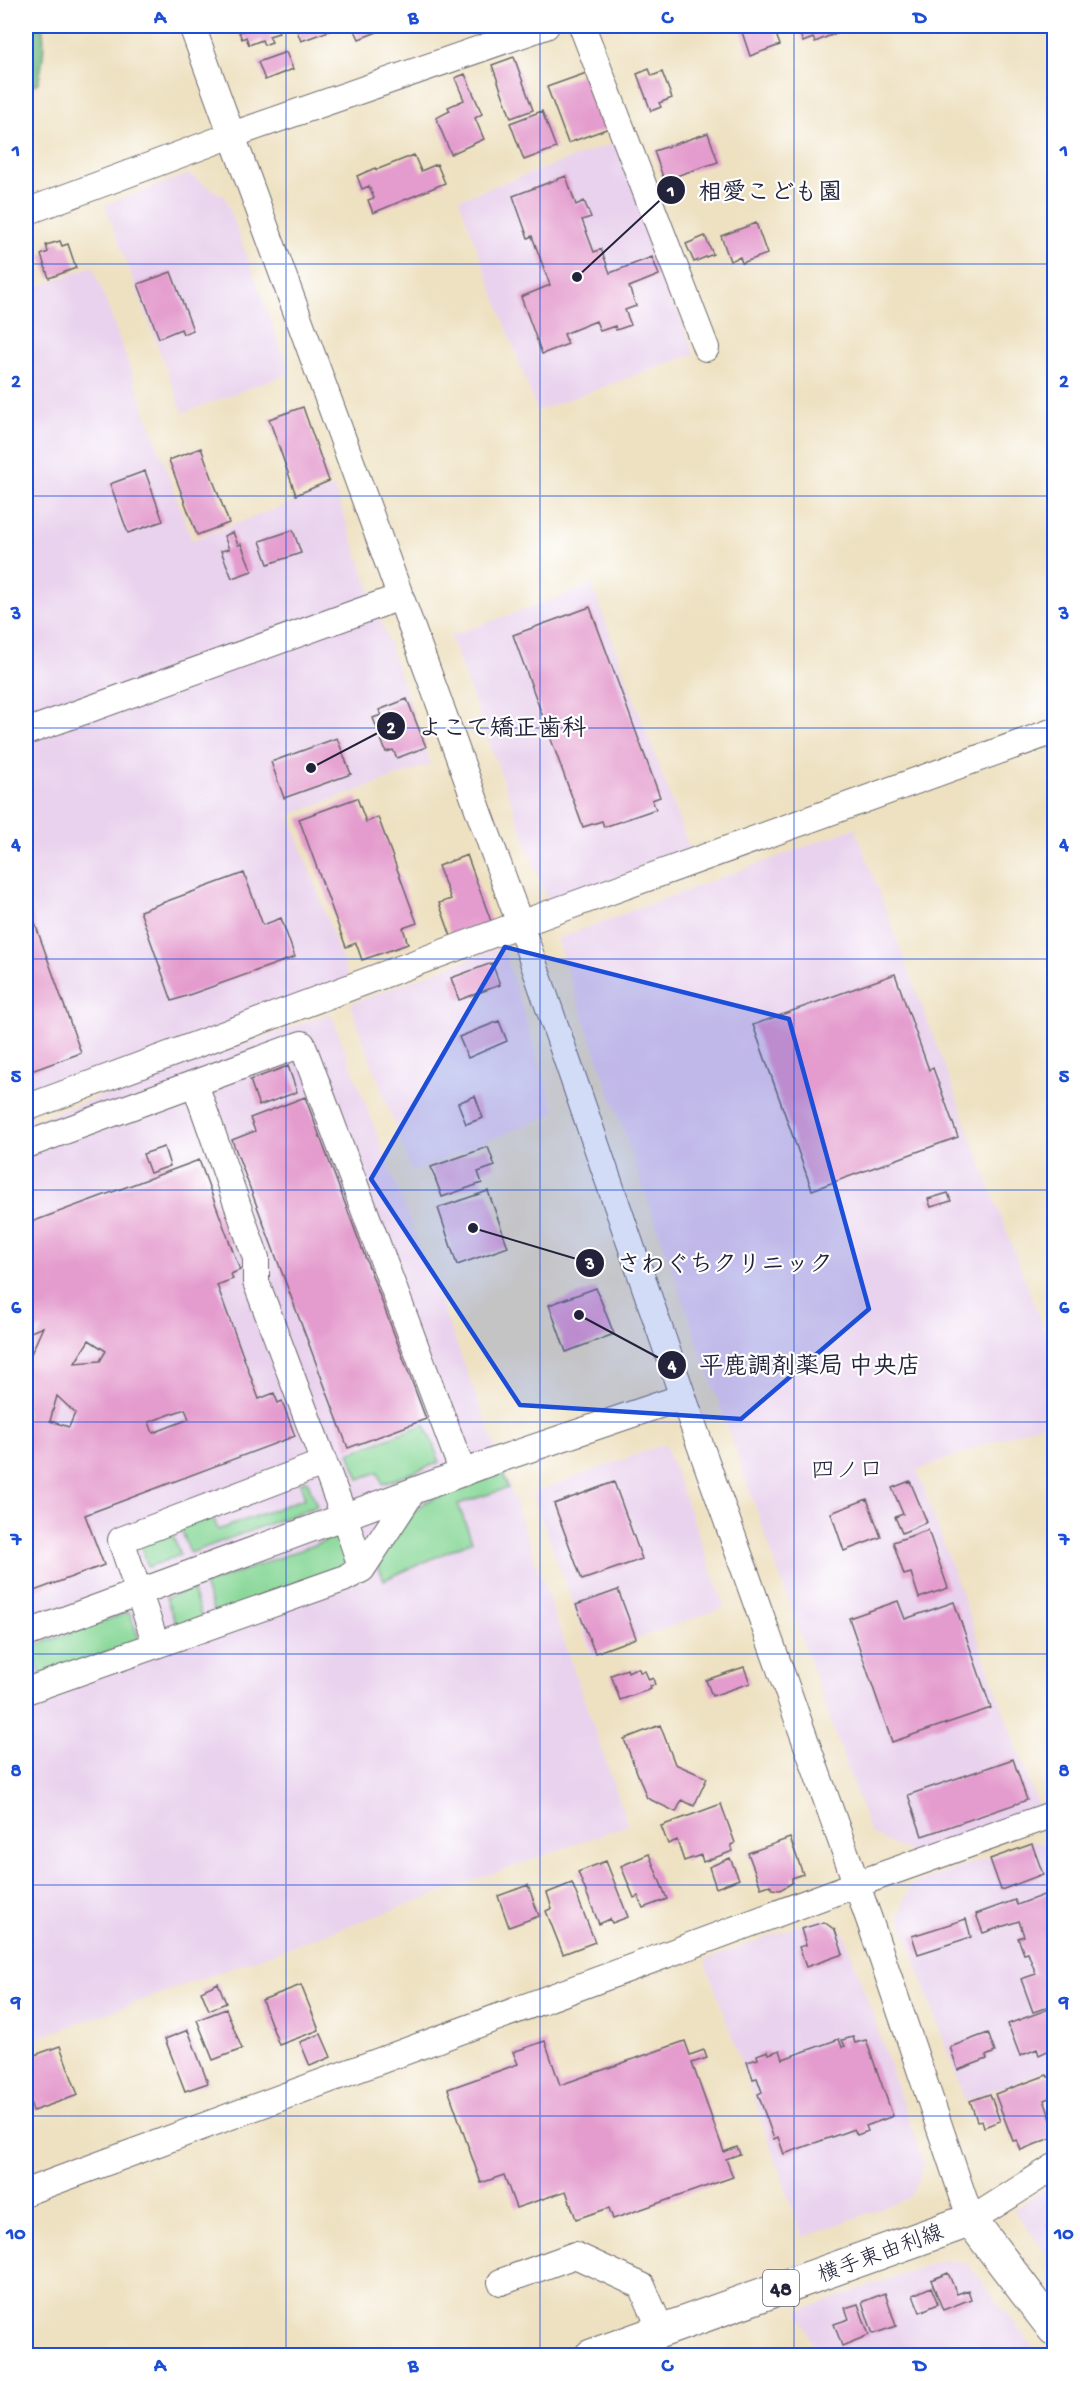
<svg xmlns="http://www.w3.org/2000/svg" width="1080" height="2381" viewBox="0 0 1080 2381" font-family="'Gochi Hand','Klee One',sans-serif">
  <rect width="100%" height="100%" fill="#fff"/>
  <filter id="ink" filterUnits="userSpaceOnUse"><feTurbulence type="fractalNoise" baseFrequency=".0167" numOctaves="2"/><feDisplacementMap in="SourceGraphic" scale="12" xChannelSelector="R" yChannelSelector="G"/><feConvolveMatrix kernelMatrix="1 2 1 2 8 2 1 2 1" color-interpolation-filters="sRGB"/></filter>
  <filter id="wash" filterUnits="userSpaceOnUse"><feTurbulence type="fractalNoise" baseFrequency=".008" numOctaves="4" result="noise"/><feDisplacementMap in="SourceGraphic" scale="24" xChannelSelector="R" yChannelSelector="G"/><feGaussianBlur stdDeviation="1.35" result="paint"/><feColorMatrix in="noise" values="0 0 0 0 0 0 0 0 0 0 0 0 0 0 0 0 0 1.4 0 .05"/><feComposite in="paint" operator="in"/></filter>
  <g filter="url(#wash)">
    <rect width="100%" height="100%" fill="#eee1c1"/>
    <!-- built -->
    <path fill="#e9d2ed" d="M616,142l78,212 -157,57 -78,-212z
      M188,174l37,23 65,176 -107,40 -78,-208z
      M93,266l99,274 142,-53 97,277 -141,51 60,167 -324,117v-808z
      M592,585l99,268 -142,52 -99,-269z
      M855,828l199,529v62l-137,51 122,339 -127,45 -42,-21 -314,-894z
      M503,946l52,167 -143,59 -62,-168z
      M331,1013l169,446 128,366 -602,217v-919z
      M665,1444l60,163 -133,48 -60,-162z
      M1034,1841l14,5 6,18v204l-89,33 -66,-187 12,-29z
      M823,1917l22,18 79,230 -13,32 -108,41 -98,-278z
      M1054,2185v78l-41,-53z
      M942,2260l26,4 71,91h-222l-18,-44z"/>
    <!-- green -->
    <path fill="#87d797" stroke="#547c69" stroke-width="1.5" d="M425,1424l15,38 -57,22 -5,-12 -19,7 -10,-26z
      M503,1473l5,15 -50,16 14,37 -88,39 -9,-22 42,-49 8,-7z
      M307,1480l10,26 -127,47 -10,-27 32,-12 6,16 87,-32 -5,-15z
      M170,1528l10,27 -32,12 -9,-27z
      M341,1535l6,23 -6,9 -126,47 -11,-29z
      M192,1589l10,29 -25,9 -11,-29z
      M129,1612l11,29 -99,35 -10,-29z"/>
    <!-- forest -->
    <path fill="#6db880" stroke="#486d5e" stroke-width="1.5" d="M26,26h16c4,18 1,38 -4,57l-12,7z"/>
    <g id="blocks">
      <!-- building -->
      <path fill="#e49cce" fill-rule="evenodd" d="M243,26h33l3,7 -10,3 3,6 -8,3 -2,-5 -13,5 -3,-8 -4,2 -3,-7 6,-2z
        M295,26h32l2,5 -28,10z
        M353,26h21l3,6 -18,7z
        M740,26h33l7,19 -30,11z
        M797,26h42l2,5 -26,11 -2,-4 -10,4z
        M286,52l7,17 -28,11 -7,-18z
        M514,57l19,53 -22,8 -19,-53z
        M649,69l3,7 10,-4 10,26 -13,5 2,4 -10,4 -14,-37z
        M592,71l20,56 -44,16 -21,-56z
        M465,74l17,40 -7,4 9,21 -33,15 -15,-36 14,-7 -2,-4 16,-7 -9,-22z
        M542,111l14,37 -32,12 -14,-37z
        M708,133l10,29 -54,18 -10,-29z
        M414,155l7,16 16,-7 8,19 -72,30 -5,-13 6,-2 -5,-12 -7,3 -5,-13 18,-8 1,2z
        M566,176l10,29 8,-4 7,16 -9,3 12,32 7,-3 9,24 42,-16 7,18 -30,12 7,19 -11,4 6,15 -15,5 -1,-4 -15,5 -4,-10 -32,13 4,10 -26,10 -21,-57 29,-12 -18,-49 -4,2 -15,-42z
        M756,223l11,31 -25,9 -2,-6 -10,4 -9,-25z
        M705,236l8,18 -19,8 -8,-18z
        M60,241l2,5 6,-2 8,24 -27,10 -8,-23 7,-3 -2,-7z
        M171,272l22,58 -10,4 -2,-5 -22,9 -21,-54z
        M303,407l26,74 -33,14 -27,-76z
        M201,448l28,75 -32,12 -28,-75z
        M145,471l18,50 -35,12 -18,-49z
        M293,530l8,23 -33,11 -8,-23z
        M233,532l5,13 3,-1 11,27 -20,7 -11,-27 8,-2 -5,-13z
        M590,607l70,190 -8,3 4,9 -52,18 -2,-6 -19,6 -70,-192z
        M407,699l19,48 -29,11 -4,-8 -7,2 -13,-34 8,-3 -2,-5z
        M337,738l14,36 -67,24 -13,-36z
        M357,798l9,24 12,-5 39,106 -14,5 5,16 -46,16 -6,-17 -10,4 -47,-128z
        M467,855l25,69 -40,15 -13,-36 12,-4 -13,-33z
        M244,873l19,52 18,-7 14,39 -123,44 -32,-90z
        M26,898l55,155 -55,20z
        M492,963l8,22 -41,15 -8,-22z
        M895,974l34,96 4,-2 25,69 -146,53 -59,-165z
        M499,1021l8,20 -39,17 -9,-21z
        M288,1066l9,26 -38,14 -9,-26z
        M475,1096l8,22 -17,6 -8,-21z
        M305,1097l121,322 -78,29 -116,-308 23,-9 -5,-13z
        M164,1147l6,19 -20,7 -7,-19z
        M488,1147l7,19 -17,6 4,11 -40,14 -11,-30z
        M199,1160l41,110 -9,4 2,5 -16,6 42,114 15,-6 4,10 4,-2 13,35 -210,79 19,50 -78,29v-229l17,-38 -17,7v-110zM89,1340l17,11 -6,10 -25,2zM57,1396l18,17 -6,14 -19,-6zM185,1409l4,10 -36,14 -4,-11z
        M488,1191l20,56 -51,18 -19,-57z
        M948,1193l3,8 -20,6 -3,-8z
        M596,1288l18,46 -48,18 -17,-47z
        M910,1481l17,41 -25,11 -7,-16 8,-3 -11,-26z
        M614,1482l28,77 -60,21 -28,-76z
        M867,1499l14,38 -37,14 -13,-38z
        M928,1530l20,58 -29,10 -8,-25 -7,2 -11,-33z
        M618,1590l18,48 -41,15 -19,-48z
        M898,1601l7,18 49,-17 37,106 -99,34 -43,-124z
        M744,1667l6,16 -38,13 -6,-16z
        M627,1669l1,3 6,-3h5l1,3 5,-1 4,9 4,-2 2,7 -5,1 1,3 -31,11 -9,-25z
        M660,1725l15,39 32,14 -13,28 -12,-6 -6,12 -29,-14 -23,-59z
        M1013,1759l14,41 -105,36 -14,-41z
        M721,1804l14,39 -4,2 2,6 -30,11 -2,-7 -17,6 -7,-21 -9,4 -7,-18z
        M790,1838l13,36 -11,4v5l-12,7 -8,-1 -2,-4 -9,3 -13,-35z
        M1032,1844l11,30 -42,16 -11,-31z
        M649,1854l18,45 -24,9 -5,-12 -4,2 -13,-32z
        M730,1858l9,21 -23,9 -7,-21z
        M606,1861l22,56 -16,6 -2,-4 -11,5 -21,-52z
        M572,1883l23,59 -32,12 -17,-43 6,-3 -5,-15z
        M528,1885l11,31 -30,11 -11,-31z
        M1054,1891v114l-21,7 -12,-33 15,-5 -8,-21 -4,1 -6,-16 6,-2 -5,-15 -36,12 -7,-19 39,-14 2,5z
        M966,1919l5,18 -53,17 -6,-18z
        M824,1922l11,8 8,24 -37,13 -7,-20 7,-2 -5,-16z
        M218,1983l8,20 -17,7 -8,-19z
        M301,1985l18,45 -40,15 -17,-45z
        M1054,2007v41l-15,7 -2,-6 -17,7 -12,-32z
        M226,2009l16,40 -29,11 -16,-40z
        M188,2030l20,53 -23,8 -20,-52z
        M988,2033l7,19 -9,4 1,3 -29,11 -8,-23z
        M321,2034l10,23 -21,9 -10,-24z
        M853,2037l2,6 11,-3 27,76 -27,10 2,5 -11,4 -3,-6 -70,25 -6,-17 -4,2 -16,-45 4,-2 -5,-14 -4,1 -6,-17 11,-3 -1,-4 11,-4 1,3 11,-4 3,9 56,-20 3,8 3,-1 -3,-6z
        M545,2041l15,44 125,-44 5,14 14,-5 3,8 -15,5 32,89 13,-5 3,7 -14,5 7,18 -120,42 -4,-11 -33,11 -10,-28 -50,17 -12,-33 -23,8 -33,-94 70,-25 -5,-12z
        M60,2046l18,49 -45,16 -7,-21v-32z
        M1047,2075l1,2 6,-2v21l-10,4 10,28v9l-33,13 -4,-10 -4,1 -18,-47z
        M990,2094l10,27 -16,6 -2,-7 -5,1 -7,-20z
        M1054,2220v15l-7,-9z
        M948,2273l9,21 11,-4 3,9 -28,11 -12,-30z
        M931,2287l7,17 -18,8 -7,-17z
        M885,2293l11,33 -23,8 -11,-32z
        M858,2304l11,31 -27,11 -8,-22 15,-5 -4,-11z"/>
    </g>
  </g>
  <g filter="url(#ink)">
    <use href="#blocks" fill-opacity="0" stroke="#69656a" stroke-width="1.5"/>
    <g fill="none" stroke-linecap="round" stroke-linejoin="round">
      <!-- minor casing -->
      <g stroke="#69656a" stroke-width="28">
        <path id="minor" d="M192,26l328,898 163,473 187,525 101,298 83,-53
          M582,26l124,322
          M26,212l206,-77 314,-109
          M26,732l374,-135
          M195,1084l61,174v24l88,234 18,53
          M26,1108l494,-184 534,-193
          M26,1145l276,-101 161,429
          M26,1634l474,-175 183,-62
          M156,1644l-35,-104 202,-77
          M26,1691l317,-112 19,-10 51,-78
          M26,2192l831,-308 197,-70
          M501,2282l74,-27 67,31 19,44"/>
      </g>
      <!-- major casing -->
      <g stroke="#69656a" stroke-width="35">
        <path id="major" d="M591,2356l380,-136 83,109"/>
      </g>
      <!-- minor -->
      <use href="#minor" stroke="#fff" stroke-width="26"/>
      <!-- major -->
      <use href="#major" stroke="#fff" stroke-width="33"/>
    </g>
  </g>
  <!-- marked area -->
  <path fill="#1d4ed8" fill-opacity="0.2" stroke="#1d4ed8" stroke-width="4.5" stroke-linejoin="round" d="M505,947l284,72 80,290 -128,110 -221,-14 -149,-226z"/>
  <!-- grid -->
  <path fill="none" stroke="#1d4ed8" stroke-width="1.5" stroke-opacity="0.55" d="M286,26v2330M540,26v2330M794,26v2330M26,264h1028M26,496h1028M26,728h1028M26,959h1028M26,1190h1028M26,1422h1028M26,1654h1028M26,1885h1028M26,2116h1028"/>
  <g text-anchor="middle" stroke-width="4.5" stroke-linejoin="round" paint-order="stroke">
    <!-- shield labels -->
    <rect fill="#fff" stroke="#646476" stroke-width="1.5" x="763" y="2270" width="36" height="36" rx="4.5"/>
    <g font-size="21" font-weight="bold" fill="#22223b">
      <text x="781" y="2295">48</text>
    </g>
    <!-- street labels -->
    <g font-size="22" fill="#22223b" stroke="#fff">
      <text transform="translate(880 2252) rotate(-20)" y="8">横手東由利線</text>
    </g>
    <!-- neighbourhood labels -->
    <g font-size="24" fill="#22223b" stroke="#fff">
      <text x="847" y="1477">四ノ口</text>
    </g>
  </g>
  <!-- callouts -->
  <path fill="none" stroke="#22223b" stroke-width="2" d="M577 277L671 190M311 768L391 726M473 1228L590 1263M579 1315L672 1365"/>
  <g fill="#22223b" stroke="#fff" stroke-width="2">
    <circle cx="577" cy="277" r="6"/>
    <circle cx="311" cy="768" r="6"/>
    <circle cx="473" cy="1228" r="6"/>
    <circle cx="579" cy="1315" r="6"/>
    <circle cx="671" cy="190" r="15"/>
    <circle cx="391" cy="726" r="15"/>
    <circle cx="590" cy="1263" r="15"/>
    <circle cx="672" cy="1365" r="15"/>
  </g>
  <g font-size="18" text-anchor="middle" font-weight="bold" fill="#fff">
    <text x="671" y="196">1</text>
    <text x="391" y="733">2</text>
    <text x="590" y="1269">3</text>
    <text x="672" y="1371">4</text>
  </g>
  <g font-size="24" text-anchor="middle" font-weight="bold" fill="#22223b" stroke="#fff" stroke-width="4.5" stroke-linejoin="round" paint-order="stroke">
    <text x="770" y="199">相愛こども園</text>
    <text x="502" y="735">よこて矯正歯科</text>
    <text x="725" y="1271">さわぐちクリニック</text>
    <text x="810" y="1373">平鹿調剤薬局 中央店</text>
  </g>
  <!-- margin -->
  <rect width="1080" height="2381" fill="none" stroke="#fff" stroke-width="66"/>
  <rect x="33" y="33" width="1014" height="2315" fill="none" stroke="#1d4ed8" stroke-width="2"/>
  <g font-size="20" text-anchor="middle" font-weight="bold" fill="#1d4ed8">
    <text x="160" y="23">A</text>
    <text x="413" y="23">B</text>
    <text x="667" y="23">C</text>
    <text x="920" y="23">D</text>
    <text x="16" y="156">1</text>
    <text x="1064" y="156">1</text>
    <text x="16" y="387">2</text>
    <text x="1064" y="387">2</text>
    <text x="16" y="619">3</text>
    <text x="1064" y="619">3</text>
    <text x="16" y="850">4</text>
    <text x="1064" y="850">4</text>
    <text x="16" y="1082">5</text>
    <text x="1064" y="1082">5</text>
    <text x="16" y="1313">6</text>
    <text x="1064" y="1313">6</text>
    <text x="16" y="1545">7</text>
    <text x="1064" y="1545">7</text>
    <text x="16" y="1776">8</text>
    <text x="1064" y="1776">8</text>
    <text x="16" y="2008">9</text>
    <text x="1064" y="2008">9</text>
    <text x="16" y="2239">10</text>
    <text x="1064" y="2239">10</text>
    <text x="160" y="2371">A</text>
    <text x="413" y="2371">B</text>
    <text x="667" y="2371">C</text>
    <text x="920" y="2371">D</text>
  </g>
</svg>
